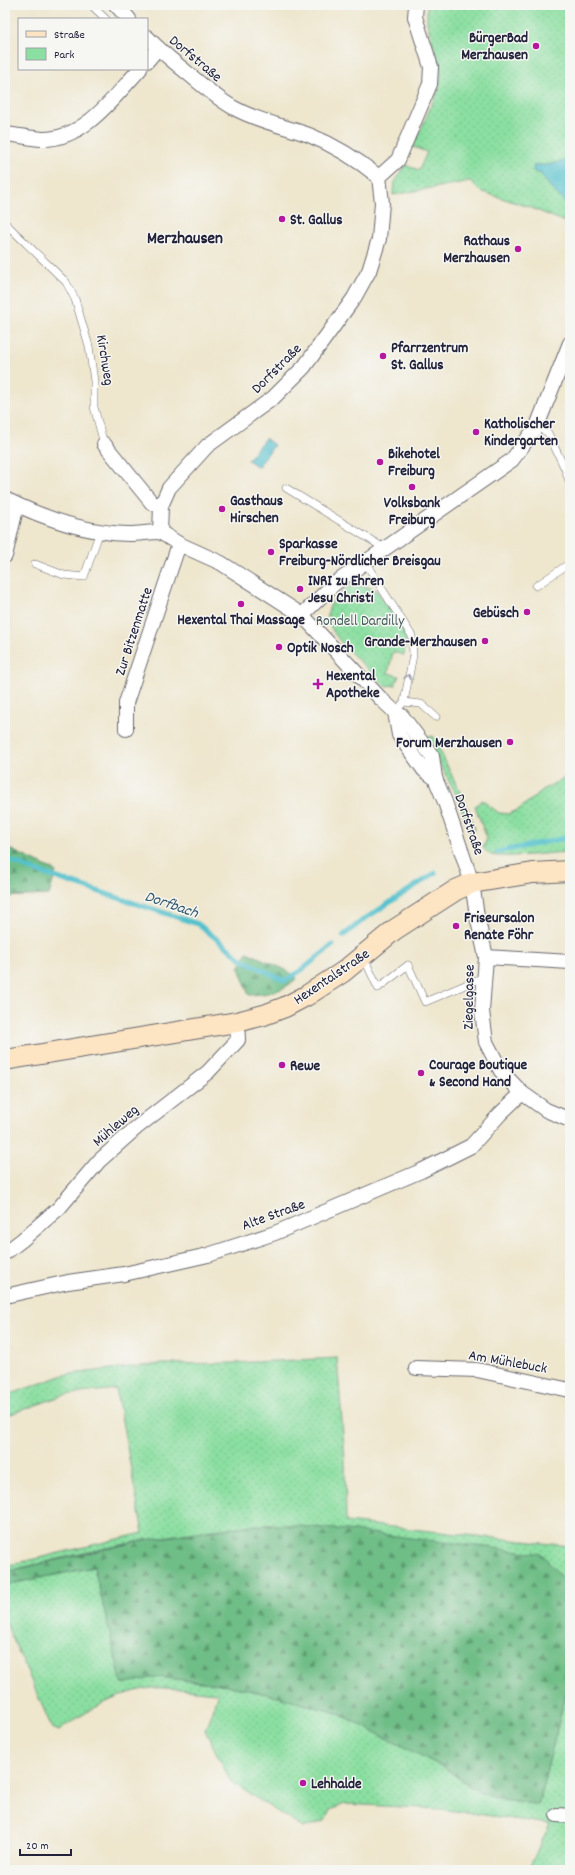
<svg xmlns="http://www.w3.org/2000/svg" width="575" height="1875" font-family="Dekko,sans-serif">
	<defs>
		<pattern id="green-dots" width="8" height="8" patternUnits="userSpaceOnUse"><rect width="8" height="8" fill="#8bdfa1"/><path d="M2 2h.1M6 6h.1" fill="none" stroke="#78bf8c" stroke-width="1.8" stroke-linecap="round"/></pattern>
		<pattern id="forest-firs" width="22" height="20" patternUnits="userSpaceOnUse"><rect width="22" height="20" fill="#70be87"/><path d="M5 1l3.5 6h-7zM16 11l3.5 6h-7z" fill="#5c9a70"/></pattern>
	</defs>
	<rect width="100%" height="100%" fill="#f6f6f2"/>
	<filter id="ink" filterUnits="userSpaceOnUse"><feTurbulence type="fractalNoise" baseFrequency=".025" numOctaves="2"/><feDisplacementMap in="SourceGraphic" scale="8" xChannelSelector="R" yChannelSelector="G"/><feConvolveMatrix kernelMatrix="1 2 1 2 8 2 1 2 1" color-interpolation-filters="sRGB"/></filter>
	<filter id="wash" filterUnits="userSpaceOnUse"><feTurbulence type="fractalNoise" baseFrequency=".012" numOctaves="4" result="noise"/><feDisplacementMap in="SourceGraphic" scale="16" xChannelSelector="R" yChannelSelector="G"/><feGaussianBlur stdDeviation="0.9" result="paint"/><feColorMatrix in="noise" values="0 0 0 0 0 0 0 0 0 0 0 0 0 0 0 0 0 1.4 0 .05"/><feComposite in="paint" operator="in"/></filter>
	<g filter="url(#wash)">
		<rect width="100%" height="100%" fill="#eee6cd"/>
		<g fill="url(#green-dots)" stroke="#56806e">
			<path d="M427,5H570V224L529,207L480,191L471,181L393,195C393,178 399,179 405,165L419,170L427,152L413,147L439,88L441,72L427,23Z"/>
			<path d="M351,586H365L376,590L403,629L406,639L404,655L393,652L388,673L399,676L395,685L385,686C374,675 364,665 353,655C328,630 313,609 351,586Z"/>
			<polygon points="433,736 467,807 475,830 470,832 459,800 426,738"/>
			<path d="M570,775V852C555,852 498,860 489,854C487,852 484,849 483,847L487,839L475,806L482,800L499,813L508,814L518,810L544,789Z"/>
			<path d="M337,1358L345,1460L346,1522L570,1546V1588L542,1554L288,1525C192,1526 98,1549 5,1572V1566L143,1533L116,1389L64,1395L5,1416V1396L64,1375L111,1369L162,1364L234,1363Z"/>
			<path d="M94,1567L122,1683L156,1677L221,1684L271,1695L337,1713L443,1767L479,1792L492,1797L538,1805L570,1677V1870H528L550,1824L440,1809L345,1804L330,1810L325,1821L303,1828L231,1782L205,1730L218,1693C197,1692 174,1687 153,1688C124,1690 83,1712 59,1731L52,1728L5,1621V1585Z"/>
		</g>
		<g fill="url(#forest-firs)" stroke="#497061">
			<polygon points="5,847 56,871 49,895 5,897"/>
			<path d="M247,952L288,971L297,978C282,992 269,994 249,995L239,968Z"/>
			<polygon points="252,1525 288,1525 346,1530 542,1554 570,1588 570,1677 538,1805 492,1797 479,1792 443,1767 337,1713 271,1695 221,1684 156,1677 122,1684 94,1567 5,1585 5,1572 145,1540"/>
		</g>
		<g fill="#54c1cd" stroke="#3b7284">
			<path d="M568,160L570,161V205C562,201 545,182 541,174L533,171L534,165H547Z"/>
			<polygon points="265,438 274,445 258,467 248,460"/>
		</g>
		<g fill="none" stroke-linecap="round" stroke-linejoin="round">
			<g stroke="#54c1cd" stroke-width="5">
				<polyline points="497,852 570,837"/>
				<polyline points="5,858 33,870 198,924 243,960 285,981 303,969 333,945"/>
				<polyline points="343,936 363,920 435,873"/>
			</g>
		</g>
	</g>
	<g filter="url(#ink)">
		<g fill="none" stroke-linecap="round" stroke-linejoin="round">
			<g stroke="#69676e" stroke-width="8">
				<g id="lane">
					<polyline points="91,5 106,19"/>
					<polyline points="5,223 66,282 75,299 89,346 94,381 94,407 104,444"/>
					<polyline points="537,426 548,433 565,469 570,484"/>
					<polyline points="286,488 384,548"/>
					<polyline points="365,562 412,636 413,655 404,702 395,712"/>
					<polyline points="35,564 64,575 84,577 100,531"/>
					<polyline points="536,586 570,563"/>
					<polyline points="404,702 421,704 436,717"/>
					<polyline points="364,958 378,988 408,965 425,1002 484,977"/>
				</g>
			</g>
			<g stroke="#69676e" stroke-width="16">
				<g id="street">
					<polyline points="116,5 129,19"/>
					<path d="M147,37C160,51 175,63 190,75C204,87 218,99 234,108C257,121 284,126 309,135C334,145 358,160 379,177L382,203L379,239L369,271L354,298L304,367L273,398L207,446L169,488L161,506L160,532"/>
					<polyline points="147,61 158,48"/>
					<path d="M5,134C17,135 30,138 42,139C84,140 114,97 140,69"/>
					<polyline points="379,177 398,160 430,84 431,67 415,17 416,5"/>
					<polyline points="104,444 152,503 161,506"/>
					<path d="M5,499C43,518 86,533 129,534C139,534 150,532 160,532"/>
					<polyline points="160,532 179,544 221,563 302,615 381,699 395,712 402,716 432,756 435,778 445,802 472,883 477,916 486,957 482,1011 486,1042 501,1071 522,1093 546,1110 570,1120"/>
					<polyline points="5,556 17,505"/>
					<polyline points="302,615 334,584 512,460 537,426 570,343"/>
					<polyline points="395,712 399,735 424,770 435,778"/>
					<polyline points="126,729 126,703 179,544"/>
					<polyline points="486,957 570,962"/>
					<polyline points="5,1253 22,1240 59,1208 99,1161 136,1128 208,1072 238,1040 237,1022"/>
					<polyline points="5,1296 68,1282 124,1274 208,1255 275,1233 421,1171 471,1146 500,1114 522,1093"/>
					<polyline points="416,1368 477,1370 570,1390"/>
					<polyline points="557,1815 570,1816"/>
				</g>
			</g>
			<g stroke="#69676e" stroke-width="22">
				<polyline id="secondary" points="5,1060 237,1022 264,1015 285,1007 306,996 343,972 394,930 456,890 472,883 533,873 570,871"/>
			</g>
			<use href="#lane" stroke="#fff" stroke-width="7"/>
			<use href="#street" stroke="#fff" stroke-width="14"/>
			<use href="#secondary" stroke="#fde5c4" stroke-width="20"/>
		</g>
		<defs><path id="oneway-chevron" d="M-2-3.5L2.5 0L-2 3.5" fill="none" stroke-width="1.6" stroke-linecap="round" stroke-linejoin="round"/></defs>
		<use stroke="#9c9ca7" href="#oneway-chevron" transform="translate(408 677) rotate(-79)"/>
	</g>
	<g fill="#b5179e" stroke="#f6f6f2" stroke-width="1.5">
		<circle cx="536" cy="46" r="4"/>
		<circle cx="282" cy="219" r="4"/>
		<circle cx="518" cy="249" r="4"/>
		<circle cx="383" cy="356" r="4"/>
		<circle cx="476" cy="432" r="4"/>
		<circle cx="380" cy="462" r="4"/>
		<circle cx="412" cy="487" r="4"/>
		<circle cx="222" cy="509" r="4"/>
		<circle cx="271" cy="552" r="4"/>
		<circle cx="300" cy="589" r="4"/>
		<circle cx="241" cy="604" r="4"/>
		<circle cx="527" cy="612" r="4"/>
		<circle cx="485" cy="641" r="4"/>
		<circle cx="279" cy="647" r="4"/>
		<path d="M316 678h4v4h4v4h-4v4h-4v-4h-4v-4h4z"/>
		<circle cx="510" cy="742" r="4"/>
		<circle cx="456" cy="926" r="4"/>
		<circle cx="282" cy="1065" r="4"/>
		<circle cx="421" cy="1073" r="4"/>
		<circle cx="303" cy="1783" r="4"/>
	</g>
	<g text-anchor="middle" stroke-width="3" stroke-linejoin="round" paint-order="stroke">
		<g font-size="15" font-weight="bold" fill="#22223b" stroke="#f6f6f2" text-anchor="start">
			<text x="528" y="42" text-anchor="end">BürgerBad<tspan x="528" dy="17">Merzhausen</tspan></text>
			<text x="290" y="224">St. Gallus</text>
			<text x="510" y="245" text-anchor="end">Rathaus<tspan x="510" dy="17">Merzhausen</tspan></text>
			<text x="391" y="352">Pfarrzentrum<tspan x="391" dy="17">St. Gallus</tspan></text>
			<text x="484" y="428">Katholischer<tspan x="484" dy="17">Kindergarten</tspan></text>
			<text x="388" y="458">Bikehotel<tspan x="388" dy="17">Freiburg</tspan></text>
			<text x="230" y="505">Gasthaus<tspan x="230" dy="17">Hirschen</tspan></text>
			<text x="412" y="507" text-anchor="middle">Volksbank<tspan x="412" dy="17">Freiburg</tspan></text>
			<text x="279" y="548">Sparkasse<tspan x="279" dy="17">Freiburg-Nördlicher Breisgau</tspan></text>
			<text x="308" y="585">INRI zu Ehren<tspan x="308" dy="17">Jesu Christi</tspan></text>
			<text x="519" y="617" text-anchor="end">Gebüsch</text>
			<text x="241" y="624" text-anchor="middle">Hexental Thai Massage</text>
			<text x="477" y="646" text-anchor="end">Grande-Merzhausen</text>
			<text x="287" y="652">Optik Nosch</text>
			<text x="326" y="680">Hexental<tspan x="326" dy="17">Apotheke</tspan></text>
			<text x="502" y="747" text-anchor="end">Forum Merzhausen</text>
			<text x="464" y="922">Friseursalon<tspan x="464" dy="17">Renate Föhr</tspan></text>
			<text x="429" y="1069">Courage Boutique<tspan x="429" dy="17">&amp; Second Hand</tspan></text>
			<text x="290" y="1070">Rewe</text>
			<text x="311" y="1788">Lehhalde</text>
		</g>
		<g font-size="15" fill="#22223b" stroke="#f6f6f2">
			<text transform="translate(196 58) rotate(40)" y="5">Dorfstraße</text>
			<text transform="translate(106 360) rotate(81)" y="5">Kirchweg</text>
			<text transform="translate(276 368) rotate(-45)" y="5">Dorfstraße</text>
			<text transform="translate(133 631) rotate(-72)" y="5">Zur Bitzenmatte</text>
			<text transform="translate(470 824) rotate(71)" y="5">Dorfstraße</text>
			<text transform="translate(331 976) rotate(-34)" y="5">Hexentalstraße</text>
			<text transform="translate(468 997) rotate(-89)" y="5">Ziegelgasse</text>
			<text transform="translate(115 1125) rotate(-41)" y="5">Mühleweg</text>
			<text transform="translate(273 1214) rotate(-20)" y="5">Alte Straße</text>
			<text transform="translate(508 1361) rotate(10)" y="5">Am Mühlebuck</text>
		</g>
		<g font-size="15" fill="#425b5a" stroke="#f6f6f2">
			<text x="360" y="625">Rondell Dardilly</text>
		</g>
		<g font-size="16" font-style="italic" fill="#345a6e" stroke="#f6f6f2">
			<text transform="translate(172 903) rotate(19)" y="6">Dorfbach</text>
		</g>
		<g font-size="17" font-weight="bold" fill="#22223b" stroke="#f6f6f2">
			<text x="185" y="243">Merzhausen</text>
		</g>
	</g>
	<rect width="575" height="1875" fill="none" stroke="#f6f6f2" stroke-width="20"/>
	<rect x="18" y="18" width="130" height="52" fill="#f6f6f2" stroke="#a1a1a9"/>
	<rect x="26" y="31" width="20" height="6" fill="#fde5c4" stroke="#a1a1a9"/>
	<text x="54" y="38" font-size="12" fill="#22223b">Straße</text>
	<rect x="26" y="48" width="20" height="12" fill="#8bdfa1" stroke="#a1a1a9"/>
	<text x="54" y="58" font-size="12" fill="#22223b">Park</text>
	<path d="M20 1849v6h51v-6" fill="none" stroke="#22223b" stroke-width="2"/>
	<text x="26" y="1849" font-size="12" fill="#22223b" stroke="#f6f6f2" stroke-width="3" paint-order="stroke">20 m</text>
</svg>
